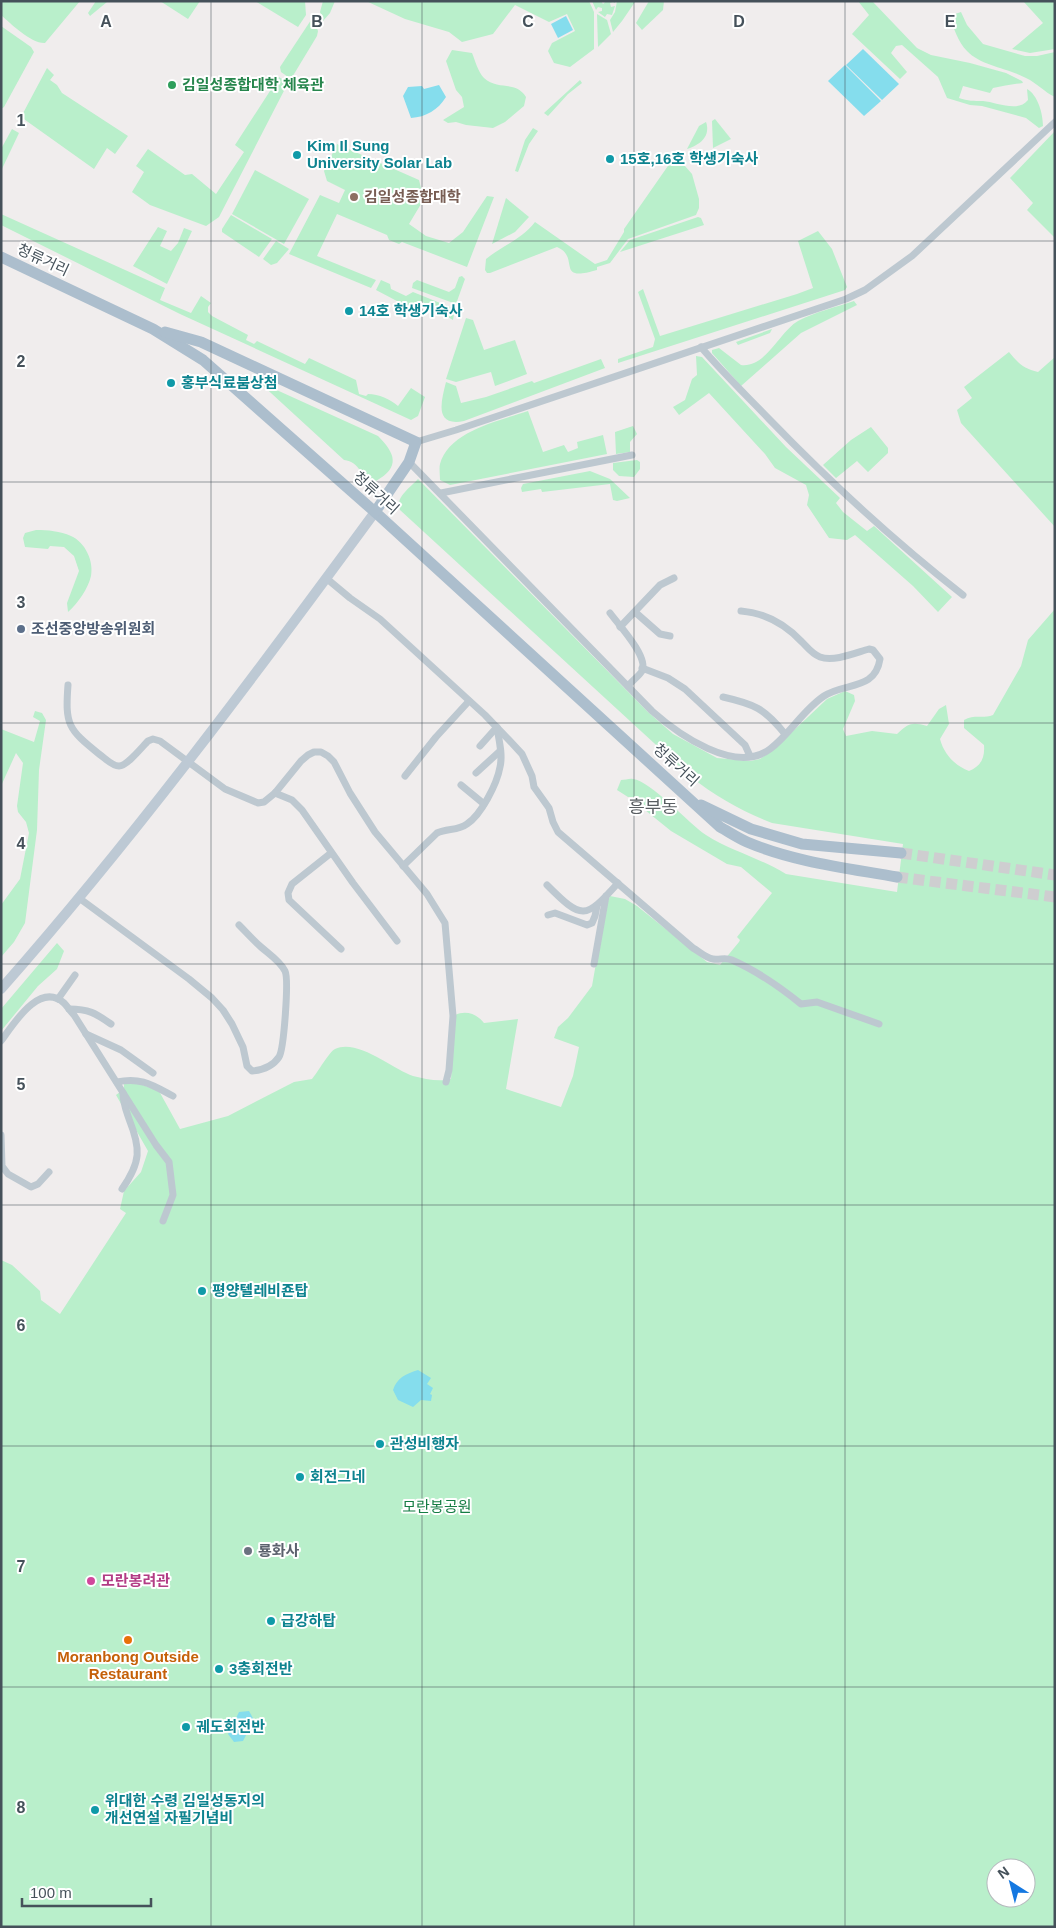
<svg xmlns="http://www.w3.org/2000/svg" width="1056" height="1928" font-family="Arial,'Noto Sans KR',sans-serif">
	<rect width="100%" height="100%" fill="#f0eded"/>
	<g fill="#b9efcb" fill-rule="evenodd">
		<path d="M1,1H80L45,43C32,44 11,24 1,15Z"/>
		<polygon points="96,1 115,1 107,2 90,16 88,13"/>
		<polygon points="160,1 200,1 188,19"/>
		<polygon points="255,1 305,1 306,15 298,27"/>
		<polygon points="323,1 335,1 330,13 323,21 320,12"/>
		<polygon points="366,1 589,1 594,12 594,49 570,67 554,63 548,51 552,43 575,31 567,14 549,22 515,5 493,34 462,42 449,32 405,19"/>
		<polygon points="592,1 601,1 603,4 606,1 615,1 615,3 613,2 610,3 611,7 615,6 612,15 607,14 605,17 598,12 602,11 602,8 598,7 596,10"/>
		<polygon points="617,1 635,2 622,21 613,32 610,20 615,12"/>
		<polygon points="649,1 664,1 663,10 642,30 636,23"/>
		<path d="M858,1L873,2L917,48L931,55L970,63L1006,73L1022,81L1023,83C1013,84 1003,86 993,88L990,93L963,86L959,98C968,101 974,101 983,101C996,102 1018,113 1028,100L1027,89C1038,95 1043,114 1043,126L1039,128L1026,118L982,106L970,105L947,98L938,77L902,45L896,46L891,53L907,72L900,79L852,34L869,15Z"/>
		<polygon points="1023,1 1055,1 1055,49 1030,53 1012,49 1043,23"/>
		<path d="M961,12L967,25L983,44L1025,56H1037L1055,52V97C1044,92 1037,83 1026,78C1008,68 981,66 967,51C958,42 954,28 949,16Z"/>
		<polygon points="597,14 607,20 611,34 598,47"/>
		<polygon points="313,17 318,31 317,36 291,79 281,72 280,67"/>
		<polygon points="1,26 31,47 34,52 4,107 1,109"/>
		<path d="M452,50L472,53C475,60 478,72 484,78C498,91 516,80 526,97L524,106L505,122L493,128L466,125L456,122L448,123L443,120L464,107L462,97L456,90L446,61Z"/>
		<polygon points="47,68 54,75 50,80 57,85 62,93 128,136 115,154 107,148 94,169 21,117"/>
		<polygon points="279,77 288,83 219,217 206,226 150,205 132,192 144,172 136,166 148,149 185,175 192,174 216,194 244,152 235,145"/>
		<polygon points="580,80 582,83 568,94 548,116 544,113"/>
		<polygon points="715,119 731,139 713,148 712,121"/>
		<path d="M706,122C711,136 700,145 687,149L699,126Z"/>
		<polygon points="533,128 538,131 529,144 518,172 515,171 525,140"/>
		<polygon points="12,129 19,133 1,171 1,149"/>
		<polygon points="1055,131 1055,238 1027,210 1033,203 1010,178"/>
		<polygon points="337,144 419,180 421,188 427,194 409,224 426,236 449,243 463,232 487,196 494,197 467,267 402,242 399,244 389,240 387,235 337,214 317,256 376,280 371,288 289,254 320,195 339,203 345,190 327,181 324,171"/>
		<path d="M673,161L685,166L692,174L699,199V208L696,215L628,239L610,263L597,267V270C554,283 581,257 557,247L490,273H487L485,270L486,259C503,245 521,240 535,222L595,264L607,260L624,232V229L670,163Z"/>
		<polygon points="255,170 309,199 284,244 232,214"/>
		<polygon points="506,198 529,217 515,232 492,244"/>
		<path d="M1,214L165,288L160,300L191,313L201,296L211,303L208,307V312L212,316L248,335L246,340L254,344L257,341L305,364L309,358L356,380L359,394L366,396L368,394C379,394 390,399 398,406L411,388L425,397L418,416L411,420L180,314L1,225Z"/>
		<polygon points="231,215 272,239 259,257 222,232 222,229"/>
		<polygon points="698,217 701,218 704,225 620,252 630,240"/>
		<polygon points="158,227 167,231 160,246 171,251 178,243 184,228 192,231 167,284 133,266"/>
		<polygon points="818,231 832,249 847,287 845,290 618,363 618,359 653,347 655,339 638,292 643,289 660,336 797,294 813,288 798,241"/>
		<polygon points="276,241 289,249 277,263 271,265 263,259"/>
		<polygon points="462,276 465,279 456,304 412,288 413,283 417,280 449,292 455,288 459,277"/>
		<polygon points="381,280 390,284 391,289 406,296 413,292 455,309 453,320 421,301 414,310 376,290"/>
		<path d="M854,301L857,305L801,333L741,386L712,353V350L719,348L741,365C766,368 780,331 798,321C815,312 836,307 854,301Z"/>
		<polygon points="466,318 473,320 484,350 515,340 527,374 495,386 491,372 456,382 446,379"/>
		<polygon points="772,329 770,333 738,345 736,342"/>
		<path d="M1009,352C1018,363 1024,369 1038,372L1055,357V527L961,423L957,410L972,398L964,387Z"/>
		<polygon points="696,356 702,357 786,447 840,498 836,503 843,512 867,531 874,526 952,597 938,612 913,586 855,535 847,540 829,538 807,505 809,495 806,485 775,468 765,454 709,393 679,415 673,407 685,400 692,379 697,375"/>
		<path d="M601,359L605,368L464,421C434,427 441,402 446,382L456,386L461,403L486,397L532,381L534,383Z"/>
		<path d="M259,382L378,436C395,453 401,467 376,481C361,480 360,461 344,460Z"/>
		<path d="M528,411L543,452L564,445L568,452L578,448L577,442L603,435L607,454L450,485L440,480C440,475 439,468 440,464C449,431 499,421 528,411Z"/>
		<polygon points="633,426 637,434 630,442 630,452 616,454 615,432"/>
		<polygon points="871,427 888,448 888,453 868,472 857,461 836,478 823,465 851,440"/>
		<polygon points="637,460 640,462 640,469 634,477 619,476 613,470 613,463"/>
		<polygon points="590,471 610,479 630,498 617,501 613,500 610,484 542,492 541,489 522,492 521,488 523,484"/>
		<path d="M418,479L648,712L673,734L717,758L750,761L760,759L773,750L827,699L845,691L854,695L855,701L843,729L846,736L872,731L897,734C909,723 912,722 927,726L939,709L946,705L949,724L940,739C944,754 954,765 969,771C981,766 985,758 984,745L964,728V720C974,714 983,719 993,715L1021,666L1028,640L1055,609V1927H1V1260L12,1265L40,1291L41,1300L60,1314L126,1213L120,1209L124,1191L141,1172L148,1151L116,1095L124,1089V1084L132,1081L159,1091L180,1129L228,1116L294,1082L312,1079C318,1072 329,1052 335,1049C357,1038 393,1069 413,1076C425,1079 439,1082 451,1079L455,1015C466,1010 477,1014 484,1023L518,1019L506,1089L561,1107L573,1076L579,1047L554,1038L558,1027L568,1018L592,986L606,906L610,896L625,899L637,906L707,962L720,965L739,942L740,940L737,937L772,893L741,867L727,864L671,831L645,810L647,808L637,797H628L617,790L621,780C625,780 630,778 633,779C651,781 688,823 706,835C731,851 760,858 786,874L897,892L903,844L772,823C743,812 715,796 691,777L400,510C394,498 411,487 418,479ZM996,1868H1026V1898H996Z"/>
		<path d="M36,530C48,530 60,531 71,536C85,542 94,561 91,576C88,589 78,603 68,612L67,603L79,571L74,556L64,547L50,546L48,549L25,547L23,538L25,533Z"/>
		<polygon points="35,711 42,713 46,720 39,770 37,830 25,923 14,942 1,957 1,905 20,879 29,833 26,822 18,812 17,806 23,763 16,753 1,786 1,729 34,742 40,721 33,717"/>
		<polygon points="57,943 64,951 57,969 38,986 1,1031 1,1009"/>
	</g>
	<g fill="#85dded">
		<polygon points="566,16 573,30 558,38 551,24"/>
		<polygon points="863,49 899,84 882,100 846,65"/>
		<polygon points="845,65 881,101 864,116 828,81"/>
		<path d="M439,85L446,97C438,110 426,117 411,118L403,96L408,87L422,86L424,89Z"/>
		<path d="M418,1370L431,1378L427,1384L433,1388L430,1394L432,1395L431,1401L421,1400L413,1407L398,1400L393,1390C397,1378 405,1374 418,1370Z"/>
		<polygon points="249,1711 254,1720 243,1741 234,1742 228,1734 239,1712"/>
	</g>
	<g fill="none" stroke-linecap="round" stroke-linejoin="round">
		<g stroke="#ceced0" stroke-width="11" stroke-dasharray="11 5.5" stroke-linecap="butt">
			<polyline points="901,853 1055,875"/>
			<polyline points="897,877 1055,897"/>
		</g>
		<g stroke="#bdc8d0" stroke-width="7">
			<path d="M701,347C722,372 746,395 769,419C830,482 894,541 963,595"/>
			<polyline points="416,442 456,430 846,299 865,290 912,256 1055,122"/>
			<path d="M409,462L652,711C678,734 735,775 770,749C790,734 803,710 824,696C845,682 875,691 880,659L873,650L869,649C855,653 834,662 820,657C812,654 807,647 802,642C785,624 766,613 741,611"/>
			<polyline points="441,493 632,455"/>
			<path d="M326,578L350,598L380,619L485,715L509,740L522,754L532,776L534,787L549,808L553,822L558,832L693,948C699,951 706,958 713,959C720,960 725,957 732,960C757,971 780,987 801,1004L817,1002L879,1024"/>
			<polyline points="635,612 660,634 670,636"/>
			<path d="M610,613C618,624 649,657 642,671C639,676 632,681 628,686"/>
			<polyline points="620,627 660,585 674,578"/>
			<polyline points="642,668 668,678 685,689 745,745 750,756"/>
			<path d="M68,685C65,725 68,729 99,754C105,758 112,766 119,766C127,766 142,747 148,741L153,739L160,741L225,789L258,803L264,802L275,793L301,761L308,755L314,752H321L328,756L334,762L350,793L375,832L427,894L445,923L453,1016L449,1070L446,1082"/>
			<path d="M723,697C754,704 764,708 785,734"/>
			<polyline points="480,746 497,727"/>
			<polyline points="476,773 500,751"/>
			<polyline points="405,776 436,737 469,701"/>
			<polyline points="461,785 484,804"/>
			<polyline points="275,793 292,800 302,810 353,883 397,941"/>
			<polyline points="331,853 292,884 288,893 289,900 341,949"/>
			<path d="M403,866L437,833C447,828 458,831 467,824C481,815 497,784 500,767C503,755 499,740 497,728"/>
			<path d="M547,885C582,920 585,920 618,883"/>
			<path d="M79,898L189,979L212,998L223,1010L232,1024L243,1047L247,1066L252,1071C263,1070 273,1066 279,1057C284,1049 289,979 285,971C280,961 269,954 261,947C253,940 246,932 239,925"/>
			<polyline points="548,915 555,913 587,925 592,923 595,916 597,906"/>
			<polyline points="594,964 606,896"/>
			<polyline points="58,999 75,975"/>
			<path d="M69,1009C89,1009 95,1013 111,1024"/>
			<polyline points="86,1034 121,1050 153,1073"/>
			<path d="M1,1041C13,1025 39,981 64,1003C67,1006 70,1011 74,1015L156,1145L169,1162L173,1195L163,1221"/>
			<path d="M117,1082C141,1077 152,1085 173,1096"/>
			<polyline points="1,1135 2,1166 8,1174 31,1187 38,1184 49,1172"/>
			<path d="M122,1189C141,1162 141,1149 129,1119C126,1110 123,1103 123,1093"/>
		</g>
		<path stroke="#bdc9d4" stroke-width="10" d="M1,989C135,837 256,674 375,512"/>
		<g stroke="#acbecd" stroke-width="11">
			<path d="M1,257L153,329L203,360L375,512L720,827C729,832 738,838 747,842C794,862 847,868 897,877"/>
			<polyline points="165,332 201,342 416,442 409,462 375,512"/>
			<polyline points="701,805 751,829 802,844 901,853"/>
		</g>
	</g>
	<path fill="none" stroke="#45515a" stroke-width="1" stroke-opacity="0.55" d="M211,1V1927M422,1V1927M634,1V1927M845,1V1927M1,241H1055M1,482H1055M1,723H1055M1,964H1055M1,1205H1055M1,1446H1055M1,1687H1055"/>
	<circle fill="#2e9e5b" stroke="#fff" stroke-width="2" cx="172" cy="85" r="5"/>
	<g fill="#0f9aa8" stroke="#fff" stroke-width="2">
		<circle cx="297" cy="155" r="5"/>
		<circle cx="610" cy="159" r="5"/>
		<circle cx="349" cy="311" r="5"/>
		<circle cx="171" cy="383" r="5"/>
		<circle cx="202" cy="1291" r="5"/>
		<circle cx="380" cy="1444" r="5"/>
		<circle cx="300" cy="1477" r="5"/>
		<circle cx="271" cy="1621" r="5"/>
		<circle cx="219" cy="1669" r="5"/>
		<circle cx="186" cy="1727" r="5"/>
		<circle cx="95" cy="1810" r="5"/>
	</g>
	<circle fill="#8d6e63" stroke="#fff" stroke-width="2" cx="354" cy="197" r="5"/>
	<circle fill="#5c6f8a" stroke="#fff" stroke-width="2" cx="21" cy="629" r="5"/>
	<circle fill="#6b7280" stroke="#fff" stroke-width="2" cx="248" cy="1551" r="5"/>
	<circle fill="#d1479c" stroke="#fff" stroke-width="2" cx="91" cy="1581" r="5"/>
	<circle fill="#e8710a" stroke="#fff" stroke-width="2" cx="128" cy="1640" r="5"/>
	<g text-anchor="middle" stroke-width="4" stroke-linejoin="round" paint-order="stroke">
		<g font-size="15" font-weight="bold" fill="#27864d" stroke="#fff" text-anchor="start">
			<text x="182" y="90">김일성종합대학 체육관</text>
		</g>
		<g font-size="15" font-weight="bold" fill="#0d838f" stroke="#fff" text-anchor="start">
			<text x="307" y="151">Kim Il Sung<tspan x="307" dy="17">University Solar Lab</tspan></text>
			<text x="620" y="164">15호,16호 학생기숙사</text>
			<text x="359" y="316">14호 학생기숙사</text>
			<text x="181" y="388">홍부식료붐상첨</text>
			<text x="212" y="1296">평양텔레비죤탑</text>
			<text x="390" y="1449">관성비행자</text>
			<text x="310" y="1482">회전그네</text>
			<text x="281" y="1626">급강하탑</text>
			<text x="229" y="1674">3충회전반</text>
			<text x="196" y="1732">궤도회전반</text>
			<text x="105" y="1806">위대한 수령 김일성동지의<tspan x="105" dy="17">개선연설 자필기념비</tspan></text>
		</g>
		<g font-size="15" font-weight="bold" fill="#785e54" stroke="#fff" text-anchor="start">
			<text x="364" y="202">김일성종합대학</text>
		</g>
		<g font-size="15" fill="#45515a" stroke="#fff">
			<text transform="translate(43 260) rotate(25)" y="5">청류거리</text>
			<text transform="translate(376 493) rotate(42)" y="5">청류거리</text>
			<text transform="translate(676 765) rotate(42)" y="5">청류거리</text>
		</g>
		<g font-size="15" font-weight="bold" fill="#4e5e75" stroke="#fff" text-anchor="start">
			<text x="31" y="634">조선중앙방송위원회</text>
		</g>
		<g font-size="15" fill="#157d44" stroke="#fff">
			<text x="437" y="1512">모란봉공원</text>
		</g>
		<g font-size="15" font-weight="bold" fill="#5b616d" stroke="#fff" text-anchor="start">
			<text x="258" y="1556">룡화사</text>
		</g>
		<g font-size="15" font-weight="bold" fill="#b23c85" stroke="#fff" text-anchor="start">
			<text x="101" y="1586">모란봉려관</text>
		</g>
		<g font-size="15" font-weight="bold" fill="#c56008" stroke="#fff">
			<text x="128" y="1662">Moranbong Outside<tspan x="128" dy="17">Restaurant</tspan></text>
		</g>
		<g font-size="18" fill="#595e62" stroke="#fff">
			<text x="653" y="813">흥부동</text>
		</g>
	</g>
	<g font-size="16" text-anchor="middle" font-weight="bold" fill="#45515a" stroke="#fff" stroke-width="4" stroke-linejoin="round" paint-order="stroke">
		<text x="106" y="27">A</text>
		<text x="317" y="27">B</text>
		<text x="528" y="27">C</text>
		<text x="739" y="27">D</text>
		<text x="950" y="27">E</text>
		<text x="21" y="126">1</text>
		<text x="21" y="367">2</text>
		<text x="21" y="608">3</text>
		<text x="21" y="849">4</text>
		<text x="21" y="1090">5</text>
		<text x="21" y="1331">6</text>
		<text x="21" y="1572">7</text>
		<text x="21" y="1813">8</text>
	</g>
	<rect width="1056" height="1928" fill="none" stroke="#45515a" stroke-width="5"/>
	<g transform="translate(1011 1883) rotate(324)"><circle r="24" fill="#ffffff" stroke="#b5b9bd"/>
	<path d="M0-4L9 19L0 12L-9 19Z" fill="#1578e1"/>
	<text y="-8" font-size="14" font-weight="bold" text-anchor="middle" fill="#45515a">N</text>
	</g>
	<path d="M22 1898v8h129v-8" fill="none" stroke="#45515a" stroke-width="2.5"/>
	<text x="30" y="1898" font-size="15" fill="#45515a" stroke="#ffffff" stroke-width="4" paint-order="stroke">100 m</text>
</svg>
